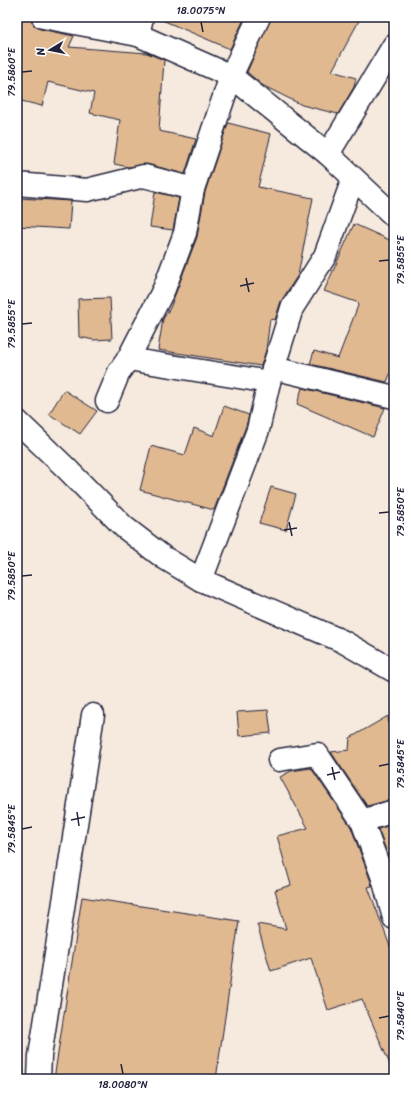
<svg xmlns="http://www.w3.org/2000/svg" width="411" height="1096" font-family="Sriracha,sans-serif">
	<rect width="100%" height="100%" fill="#f6eade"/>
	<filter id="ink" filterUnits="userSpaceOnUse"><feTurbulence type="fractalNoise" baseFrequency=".025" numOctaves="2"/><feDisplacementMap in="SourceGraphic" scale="8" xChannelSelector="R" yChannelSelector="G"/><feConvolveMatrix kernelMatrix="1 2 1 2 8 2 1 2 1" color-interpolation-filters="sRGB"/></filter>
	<g filter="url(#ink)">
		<g fill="#e0b991" stroke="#22223b">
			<polygon points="17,17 31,17 35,26 40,29 74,36 69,47 147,53 164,60 159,131 196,139 185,174 147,164 129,167 114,164 120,120 90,113 94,93 48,82 42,106 17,100"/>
			<polygon points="155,17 245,17 230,49"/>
			<polygon points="271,17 361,17 332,71 356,78 354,87 338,114 302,105 262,85 247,72"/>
			<polygon points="228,123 271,134 258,187 313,198 298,275 281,301 275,320 270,319 266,350 261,366 158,350 163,319 170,308 197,237 205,192"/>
			<polygon points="155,192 179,198 173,230 150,227"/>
			<polygon points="18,198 71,201 69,229 17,226"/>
			<polygon points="354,224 394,242 394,364 387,382 310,364 314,351 338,358 359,303 324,291"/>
			<polygon points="110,298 112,339 94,340 79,337 78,299"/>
			<polygon points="302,388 385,408 373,437 297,404"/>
			<polygon points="64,390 97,411 80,434 49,414"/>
			<polygon points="224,406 249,415 246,426 214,510 140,490 151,446 185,455 194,428 214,436"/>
			<polygon points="271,487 296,494 286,530 259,523"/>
			<polygon points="268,710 271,733 239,736 237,712"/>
			<polygon points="388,716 394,772 394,799 367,806 331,752 349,750 350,738"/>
			<polygon points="311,768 351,827 371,882 372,886 368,887 394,957 394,1074 362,999 328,1010 311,958 271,971 257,924 286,929 275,890 291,885 277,836 308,828 280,777 291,771"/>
			<polygon points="394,824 394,865 392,866 378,829"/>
			<polygon points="82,897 239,921 216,1079 54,1079"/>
		</g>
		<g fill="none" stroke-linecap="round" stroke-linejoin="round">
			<g stroke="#22223b" stroke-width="25">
				<g id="street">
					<polyline points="43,17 138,35 231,76 328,154 394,216"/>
					<polyline points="138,35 142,17"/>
					<polyline points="328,154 394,45"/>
					<polyline points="17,184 87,190 144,176 193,189"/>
					<polyline points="128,359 269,382"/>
					<polyline points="273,368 394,397"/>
					<polyline points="107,401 119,372 128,359 164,289 185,233 193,189 231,76 259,17"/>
					<polyline points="17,421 66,468 124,527 163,557 201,580 342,641 394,671"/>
					<polyline points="201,580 258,430 269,382 292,308 325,256 353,179"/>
					<polyline points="279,760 317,754 362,821 383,878 394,918"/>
					<polyline points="362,821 394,811"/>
					<polyline points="39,1079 40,1056 93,715"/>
				</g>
			</g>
			<use href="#street" stroke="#fff" stroke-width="22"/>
		</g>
	</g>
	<path fill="none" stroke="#22223b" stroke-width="1.5" d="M201,22L203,32M22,72L32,71M379,261L389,260M246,278L249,292M240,286L254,283M22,324L32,323M379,513L389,512M289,522L292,536M284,530L297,528M22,576L32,575M379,766L389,764M332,767L335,780M327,775L340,772M77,812L79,826M71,820L85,817M22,829L32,827M379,1018L389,1016M121,1064L123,1074"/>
	<rect width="411" height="1096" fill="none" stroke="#fff" stroke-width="44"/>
	<g transform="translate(50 50) rotate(260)" stroke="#ffffff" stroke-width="3" paint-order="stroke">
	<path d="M0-3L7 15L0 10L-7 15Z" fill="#22223b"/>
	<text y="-6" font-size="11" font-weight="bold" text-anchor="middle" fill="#22223b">N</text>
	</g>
	<rect x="22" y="22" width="367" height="1052" fill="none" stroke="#22223b" stroke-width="1.5"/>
	<g font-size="10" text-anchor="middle" fill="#22223b">
		<text x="201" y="14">18.0075°N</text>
		<text transform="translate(11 72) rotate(-90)" y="4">79.5860°E</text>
		<text transform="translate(400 260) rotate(-90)" y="4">79.5855°E</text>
		<text transform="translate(11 324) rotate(-90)" y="4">79.5855°E</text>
		<text transform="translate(400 512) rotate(-90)" y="4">79.5850°E</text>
		<text transform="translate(11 576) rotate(-90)" y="4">79.5850°E</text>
		<text transform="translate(400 764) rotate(-90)" y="4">79.5845°E</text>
		<text transform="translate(11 829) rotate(-90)" y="4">79.5845°E</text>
		<text transform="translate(400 1016) rotate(-90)" y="4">79.5840°E</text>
		<text x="123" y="1088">18.0080°N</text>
	</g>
</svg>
